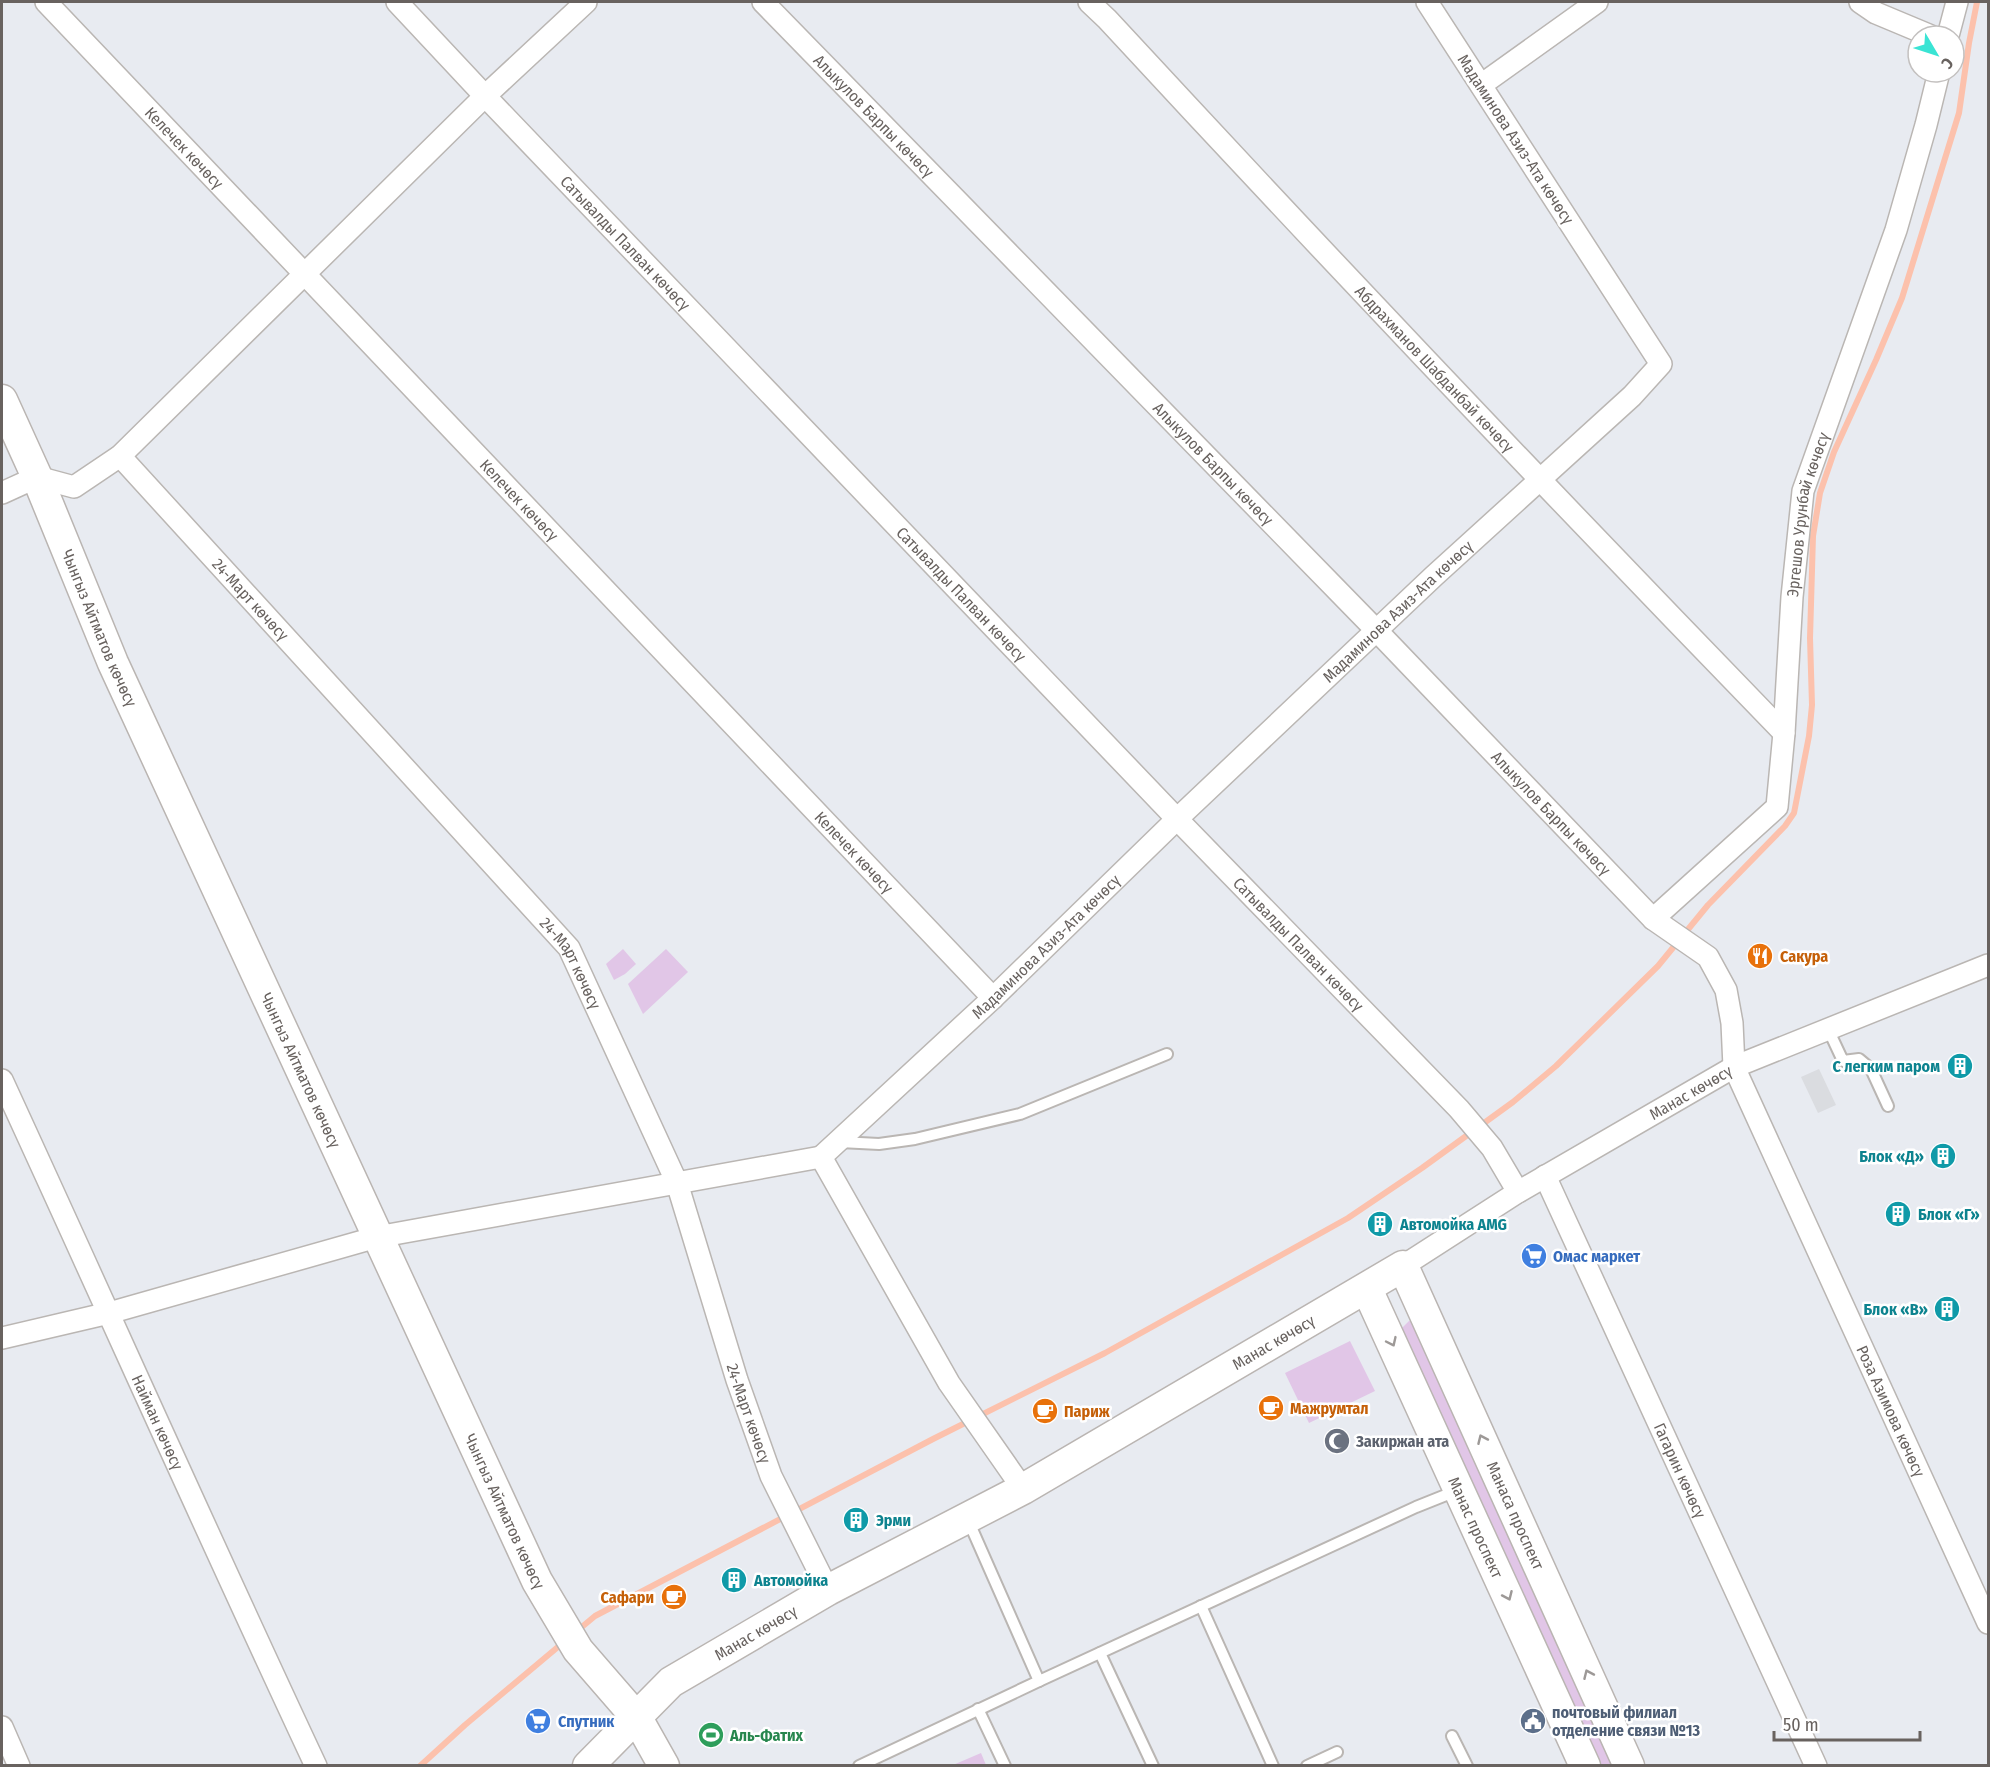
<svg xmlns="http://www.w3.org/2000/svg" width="1990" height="1767" font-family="'Fira Sans Condensed',sans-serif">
	<rect width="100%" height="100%" fill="#e8ebf1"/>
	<polygon fill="#dadce0" points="1819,1069 1836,1105 1818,1113 1801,1077"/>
	<g fill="#e1c6e7">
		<polygon points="623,949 636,964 625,974 614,980 606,964"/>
		<polygon points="666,949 688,972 643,1014 628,984"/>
		<polygon points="1409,1321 1415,1321 1619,1765 1601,1765 1403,1334 1402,1328"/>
		<polygon points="1350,1341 1375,1391 1309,1423 1285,1373"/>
		<polygon points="981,1753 986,1765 953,1765"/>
	</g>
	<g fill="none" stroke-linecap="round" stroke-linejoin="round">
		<g stroke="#fcc1ac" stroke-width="6">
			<polyline points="577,1631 595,1616 933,1439 1105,1353 1348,1218 1422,1168 1513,1102 1556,1066 1658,966 1708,905 1785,826 1794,813 1809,736 1812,705 1810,638 1813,536 1820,493 1834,452 1876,360 1902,298 1959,113 1969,43 1977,2"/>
			<polyline points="420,1766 465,1725 565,1641"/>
		</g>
		<g stroke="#bab6b3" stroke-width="14">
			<g id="service">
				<polyline points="1828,1029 1843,1061 1859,1059 1871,1069 1888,1106"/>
				<polyline points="840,1142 879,1144 915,1139 1020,1114 1167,1054"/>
				<polyline points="968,1520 1039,1681 1416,1507 1456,1491"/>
				<polyline points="1201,1606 1273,1766"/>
				<polyline points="1100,1653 1153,1766"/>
				<polyline points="978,1709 1005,1766"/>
				<polyline points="1452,1736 1467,1766"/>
				<polyline points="859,1766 1039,1681"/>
				<polyline points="1307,1766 1337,1752"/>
			</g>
		</g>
		<g stroke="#bab6b3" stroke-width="24">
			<g id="minor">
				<path id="s1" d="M46,2L993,998"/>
				<path id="s2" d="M397,2L485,96L1177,819L1459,1109L1492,1148L1518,1192"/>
				<path id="s3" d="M763,2L1377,631L1653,919L1708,957L1726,990L1732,1023L1734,1067L1988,1623"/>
				<path id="s4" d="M1089,2L1107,19C1330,260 1556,498 1784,733"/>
				<polyline points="1860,2 1876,13 1931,36"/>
				<polyline points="1948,36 1957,2"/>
				<polyline points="1481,85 1597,2"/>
				<path id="s5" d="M120,456L569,948L677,1183L737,1380L771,1476L828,1590"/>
				<polyline points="2,493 37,477 74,487 120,456 485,96 586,2"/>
				<path id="s6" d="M1653,919L1777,807L1784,733L1792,597L1803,491L1896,230L1926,125L1939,72"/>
				<path id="s7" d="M2,1080C107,1308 209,1538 316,1766"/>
				<path id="s8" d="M821,1157L993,998L1177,819L1434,576L1632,396L1661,364L1427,2"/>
				<polyline points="821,1157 949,1383 1023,1489"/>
				<path id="s9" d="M1545,1176L1816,1766"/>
				<path id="s10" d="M1403,1266L1518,1192L1734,1067L1988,965"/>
				<polyline points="2,1338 109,1313 377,1237 821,1157"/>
				<polyline points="2,1727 19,1766"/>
			</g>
		</g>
		<g stroke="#bab5b2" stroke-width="33">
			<g id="secondary">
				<path id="s11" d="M2,400L37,477L113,663L537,1581L578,1650L637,1718L664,1766"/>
				<path id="s12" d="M1367,1289L1585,1766"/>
				<path id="s13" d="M588,1766L671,1682L828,1590L1023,1489L1403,1266L1629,1766"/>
			</g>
		</g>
		<use href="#service" stroke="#fff" stroke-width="10"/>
		<use href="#minor" stroke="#fff" stroke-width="21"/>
		<use href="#secondary" stroke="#fff" stroke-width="30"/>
	</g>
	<defs><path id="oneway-chevron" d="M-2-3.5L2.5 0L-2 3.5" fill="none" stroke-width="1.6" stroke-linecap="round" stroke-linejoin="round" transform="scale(1.5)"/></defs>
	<g stroke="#9d9997">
		<use href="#oneway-chevron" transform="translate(1392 1342) rotate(65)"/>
		<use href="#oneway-chevron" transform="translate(1482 1439) rotate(-114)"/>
		<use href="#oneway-chevron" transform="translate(1508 1596) rotate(66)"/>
		<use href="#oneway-chevron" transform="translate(1588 1674) rotate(-114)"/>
	</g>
	<defs>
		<g id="restaurant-disc" transform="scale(1.35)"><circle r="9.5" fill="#e8710a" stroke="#fff"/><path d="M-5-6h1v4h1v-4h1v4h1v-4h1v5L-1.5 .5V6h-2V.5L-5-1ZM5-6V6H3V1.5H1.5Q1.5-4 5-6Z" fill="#fff"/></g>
		<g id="building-disc" transform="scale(1.35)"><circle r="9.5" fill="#0f9aa8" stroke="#fff"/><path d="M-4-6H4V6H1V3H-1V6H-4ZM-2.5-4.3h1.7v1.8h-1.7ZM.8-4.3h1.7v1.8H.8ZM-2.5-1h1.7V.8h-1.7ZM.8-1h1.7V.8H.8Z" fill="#fff"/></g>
		<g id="supermarket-disc" transform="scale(1.35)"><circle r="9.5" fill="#3f7fe0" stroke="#fff"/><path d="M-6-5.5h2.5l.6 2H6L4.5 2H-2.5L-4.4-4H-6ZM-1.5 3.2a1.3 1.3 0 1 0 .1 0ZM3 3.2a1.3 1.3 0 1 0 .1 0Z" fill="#fff"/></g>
		<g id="cafe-disc" transform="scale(1.35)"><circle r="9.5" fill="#e8710a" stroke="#fff"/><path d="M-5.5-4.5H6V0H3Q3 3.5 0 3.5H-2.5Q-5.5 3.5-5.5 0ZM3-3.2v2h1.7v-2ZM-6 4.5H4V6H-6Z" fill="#fff"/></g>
		<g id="mosque-disc" transform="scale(1.35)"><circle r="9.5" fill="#6b7280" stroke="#fff"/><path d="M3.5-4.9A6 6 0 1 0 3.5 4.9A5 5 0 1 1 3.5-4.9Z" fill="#fff"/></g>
		<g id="civic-disc" transform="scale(1.35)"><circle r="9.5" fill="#5c6f8a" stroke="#fff"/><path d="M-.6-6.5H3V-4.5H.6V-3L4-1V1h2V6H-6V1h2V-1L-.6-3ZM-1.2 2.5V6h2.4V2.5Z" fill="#fff"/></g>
		<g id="stadium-disc" transform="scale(1.35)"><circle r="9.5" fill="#2e9e5b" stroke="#fff"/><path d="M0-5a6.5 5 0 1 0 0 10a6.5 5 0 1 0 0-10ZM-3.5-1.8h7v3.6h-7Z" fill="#fff"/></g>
	</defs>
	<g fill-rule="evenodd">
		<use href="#restaurant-disc" x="1760" y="956"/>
		<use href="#building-disc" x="1960" y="1066"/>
		<use href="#building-disc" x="1943" y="1156"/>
		<use href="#building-disc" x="1898" y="1214"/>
		<use href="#building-disc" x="1380" y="1224"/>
		<use href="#supermarket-disc" x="1534" y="1256"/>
		<use href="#building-disc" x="1947" y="1309"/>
		<use href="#cafe-disc" x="1271" y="1408"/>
		<use href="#cafe-disc" x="1045" y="1411"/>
		<use href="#mosque-disc" x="1337" y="1441"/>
		<use href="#building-disc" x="856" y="1520"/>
		<use href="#building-disc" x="734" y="1580"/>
		<use href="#cafe-disc" x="674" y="1597"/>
		<use href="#supermarket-disc" x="538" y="1721"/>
		<use href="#civic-disc" x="1533" y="1721"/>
		<use href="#stadium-disc" x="711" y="1735"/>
	</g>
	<g text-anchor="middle" stroke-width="5" stroke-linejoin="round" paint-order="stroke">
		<g font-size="16" fill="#68625f" stroke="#fff">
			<text dy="6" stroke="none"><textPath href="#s3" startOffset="159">Алыкулов Барпы көчөсү</textPath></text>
			<text transform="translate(1516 139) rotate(57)" y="6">Мадаминова Азиз-Ата көчөсү</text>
			<text dy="6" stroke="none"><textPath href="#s1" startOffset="201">Келечек көчөсү</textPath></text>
			<text dy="6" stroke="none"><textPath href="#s2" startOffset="332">Сатывалды Палван көчөсү</textPath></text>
			<text dy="6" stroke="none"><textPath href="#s4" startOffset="504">Абдрахманов Шабданбай көчөсү</textPath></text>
			<text dy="6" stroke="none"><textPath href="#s3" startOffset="645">Алыкулов Барпы көчөсү</textPath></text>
			<text dy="6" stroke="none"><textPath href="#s1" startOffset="687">Келечек көчөсү</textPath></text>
			<text dy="6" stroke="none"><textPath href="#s6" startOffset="462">Эргешов Урунбай көчөсү</textPath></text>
			<text dy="6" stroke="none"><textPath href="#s2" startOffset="818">Сатывалды Палван көчөсү</textPath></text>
			<text dy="6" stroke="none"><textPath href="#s5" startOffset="194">24-Март көчөсү</textPath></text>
			<text dy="6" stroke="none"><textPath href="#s8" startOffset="794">Мадаминова Азиз-Ата көчөсү</textPath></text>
			<text dy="6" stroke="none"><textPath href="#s11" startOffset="248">Чынгыз Айтматов көчөсү</textPath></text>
			<text dy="6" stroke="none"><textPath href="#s3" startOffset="1131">Алыкулов Барпы көчөсү</textPath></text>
			<text dy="6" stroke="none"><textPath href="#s1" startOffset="1173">Келечек көчөсү</textPath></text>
			<text dy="6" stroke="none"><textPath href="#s2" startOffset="1304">Сатывалды Палван көчөсү</textPath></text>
			<text dy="6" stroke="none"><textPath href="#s8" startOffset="308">Мадаминова Азиз-Ата көчөсү</textPath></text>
			<text dy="6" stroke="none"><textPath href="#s5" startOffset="680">24-Март көчөсү</textPath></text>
			<text dy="6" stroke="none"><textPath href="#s11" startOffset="734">Чынгыз Айтматов көчөсү</textPath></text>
			<text dy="6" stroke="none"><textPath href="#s10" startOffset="336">Манас көчөсү</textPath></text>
			<text dy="6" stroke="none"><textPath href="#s13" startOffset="810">Манас көчөсү</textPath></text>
			<text dy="6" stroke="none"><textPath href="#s3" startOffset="1838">Роза Азимова көчөсү</textPath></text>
			<text dy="6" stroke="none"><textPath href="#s5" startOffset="1166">24-Март көчөсү</textPath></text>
			<text dy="6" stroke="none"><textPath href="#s7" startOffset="376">Найман көчөсү</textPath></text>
			<text dy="6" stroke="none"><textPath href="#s9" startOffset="324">Гагарин көчөсү</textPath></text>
			<text dy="6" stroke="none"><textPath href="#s11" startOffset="1220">Чынгыз Айтматов көчөсү</textPath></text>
			<text dy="6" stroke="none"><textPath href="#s13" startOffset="1234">Манаса проспект</textPath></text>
			<text dy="6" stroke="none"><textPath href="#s12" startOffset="262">Манас проспект</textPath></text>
			<text dy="6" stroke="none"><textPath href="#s13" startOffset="216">Манас көчөсү</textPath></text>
		</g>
		<g font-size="16" font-weight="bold" fill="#c56008" stroke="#fff" text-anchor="start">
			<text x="1780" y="962">Сакура</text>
			<text x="1290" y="1414">Мажрумтал</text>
			<text x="1064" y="1417">Париж</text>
			<text x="654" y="1603" text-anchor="end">Сафари</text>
		</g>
		<g font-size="16" font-weight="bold" fill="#0d838f" stroke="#fff" text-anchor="start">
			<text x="1940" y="1072" text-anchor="end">С легким паром</text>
			<text x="1924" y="1162" text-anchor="end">Блок «Д»</text>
			<text x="1918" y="1220">Блок «Г»</text>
			<text x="1400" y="1230">Автомойка AMG</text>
			<text x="1928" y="1315" text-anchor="end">Блок «В»</text>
			<text x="876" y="1526">Эрми</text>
			<text x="754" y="1586">Автомойка</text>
		</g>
		<g font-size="16" font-weight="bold" fill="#366cbe" stroke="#fff" text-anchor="start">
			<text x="1553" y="1262">Омас маркет</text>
			<text x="558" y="1727">Спутник</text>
		</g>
		<g font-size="16" font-weight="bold" fill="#5b616d" stroke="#fff" text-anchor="start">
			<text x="1356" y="1447">Закиржан ата</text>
		</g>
		<g font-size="16" font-weight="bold" fill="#4e5e75" stroke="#fff" text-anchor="start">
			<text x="1552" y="1718">почтовый филиал<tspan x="1552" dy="18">отделение связи №13</tspan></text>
		</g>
		<g font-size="16" font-weight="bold" fill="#27864d" stroke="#fff" text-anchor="start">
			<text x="730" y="1741">Аль-Фатих</text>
		</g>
	</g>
	<rect width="1990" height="1767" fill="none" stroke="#68625f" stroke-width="6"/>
	<g transform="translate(1936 54) rotate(129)"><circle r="28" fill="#ffffff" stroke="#c3c0bf" stroke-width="1.5"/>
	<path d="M0-4.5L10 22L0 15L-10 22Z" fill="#3ae4d4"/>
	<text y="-9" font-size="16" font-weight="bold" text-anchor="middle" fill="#68625f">С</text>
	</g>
	<path d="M1774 1731v9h146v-9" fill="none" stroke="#68625f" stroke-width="3"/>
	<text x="1783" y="1731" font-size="18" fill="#68625f" stroke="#ffffff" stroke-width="4.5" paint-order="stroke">50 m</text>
</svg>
